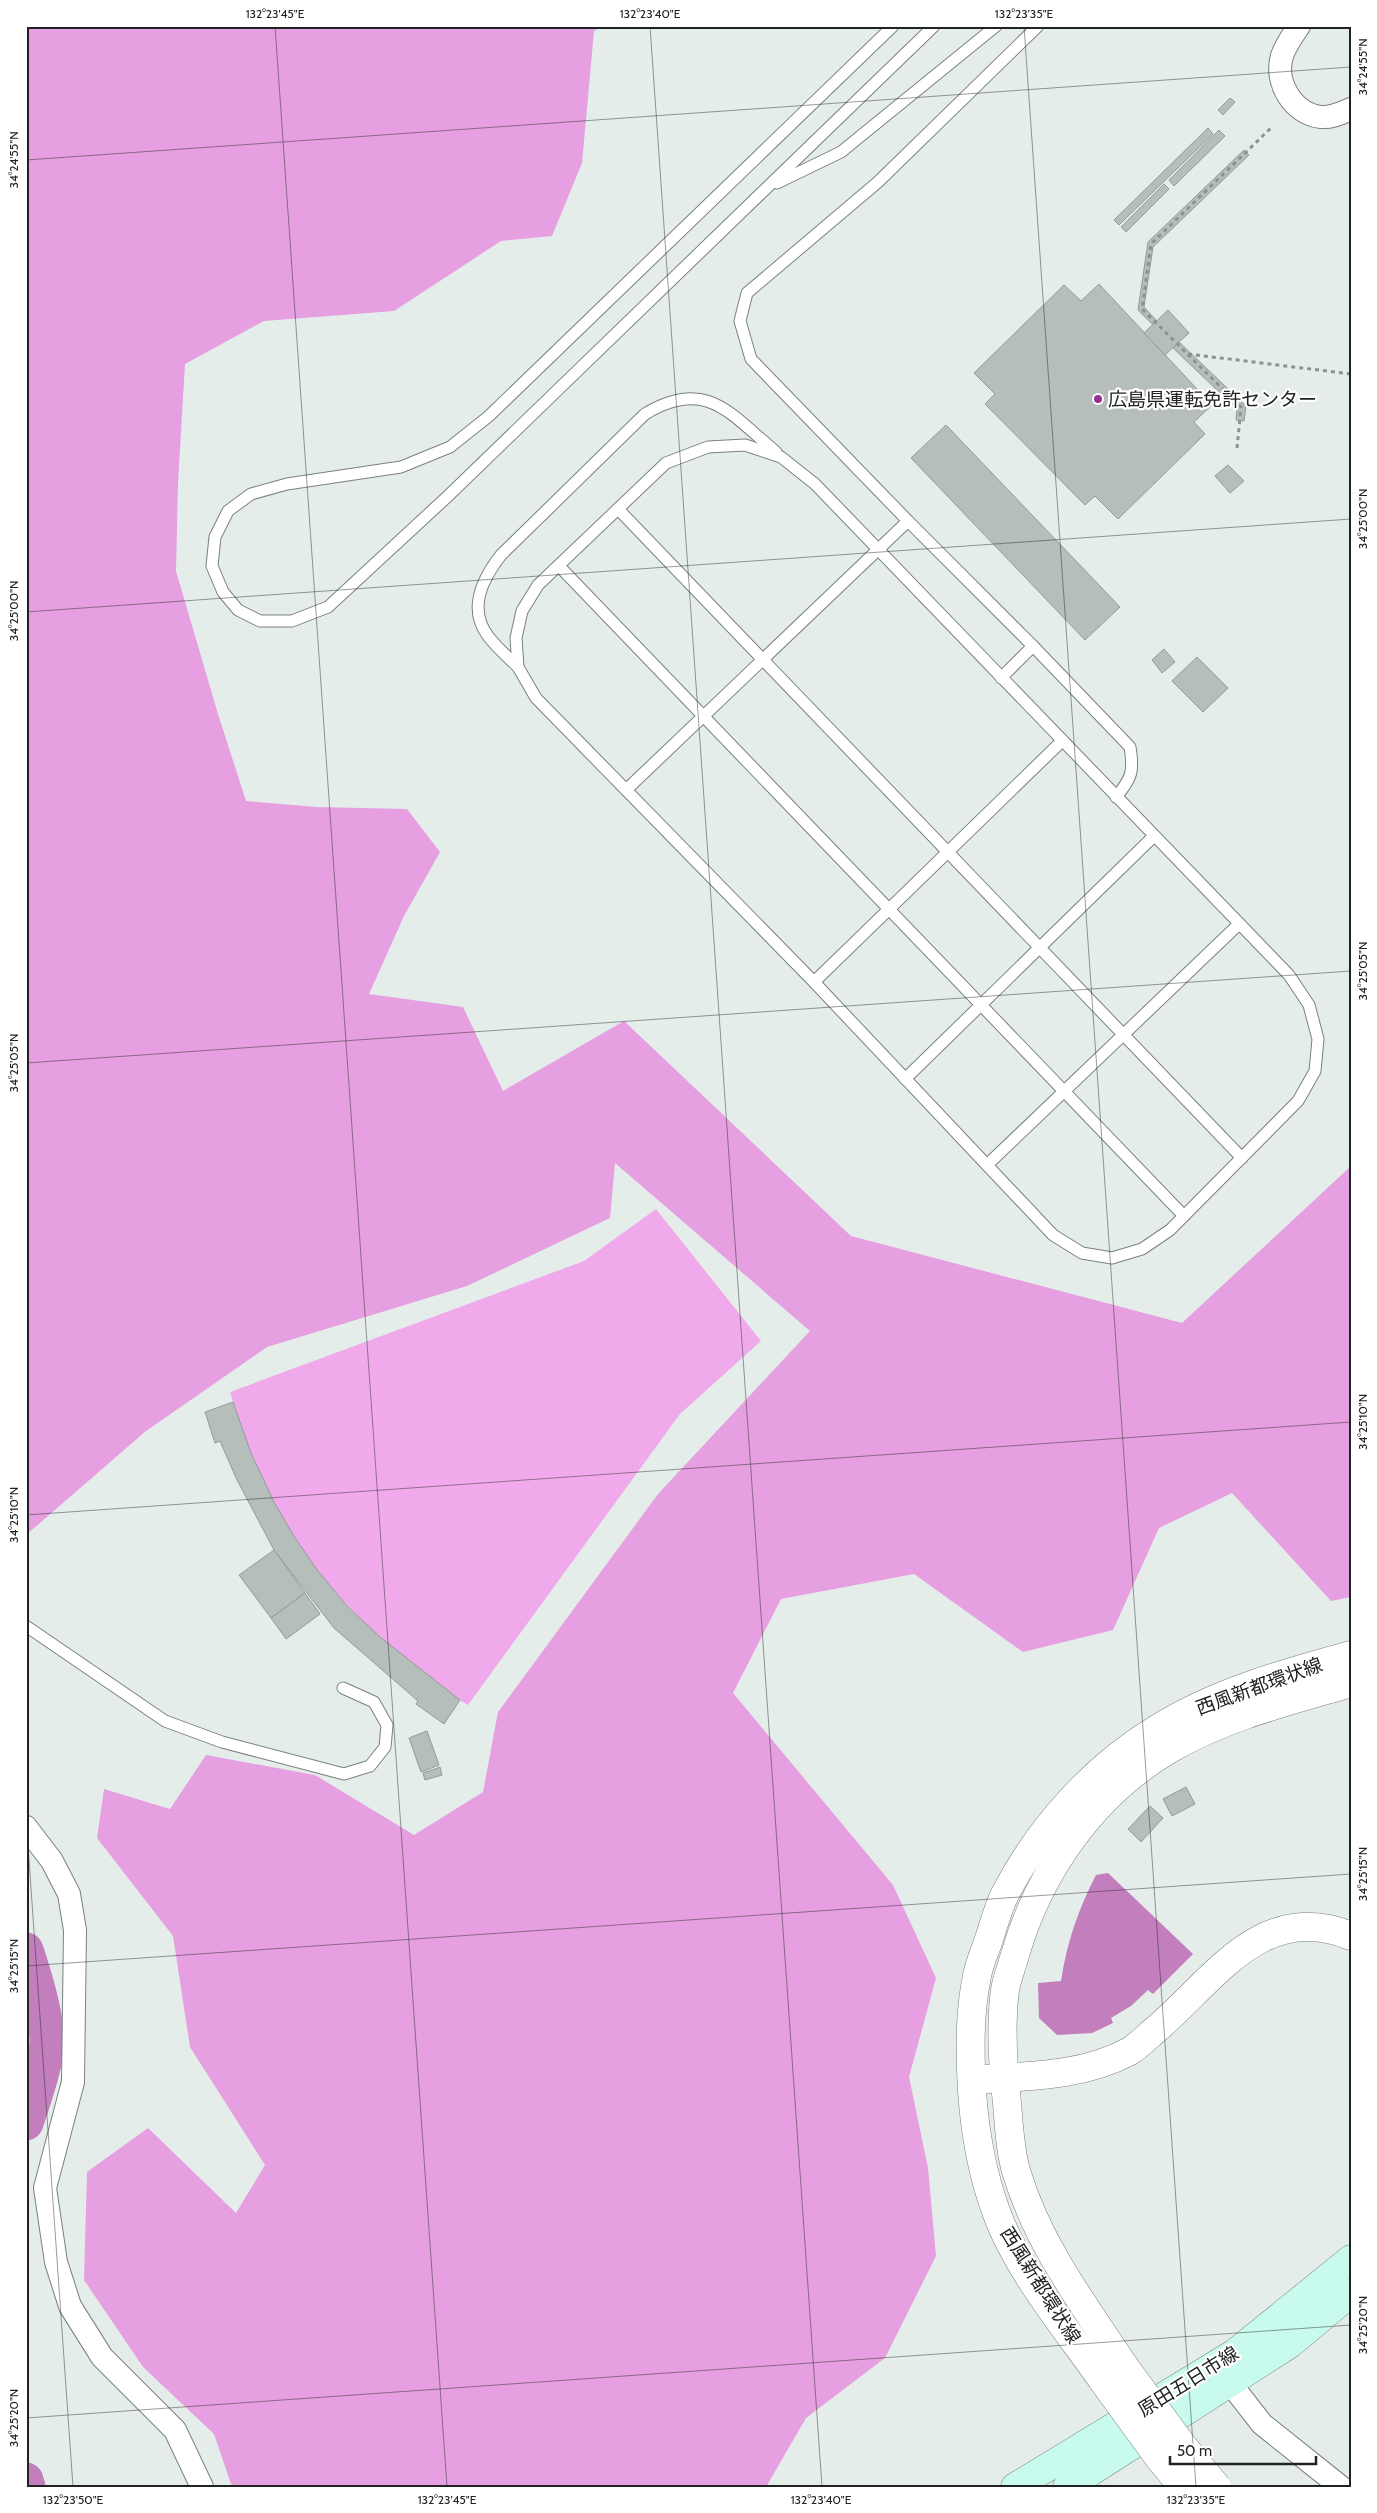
<svg xmlns="http://www.w3.org/2000/svg" width="1377" height="2513" font-family="Cabin,'Noto Sans JP',sans-serif">
	<rect width="100%" height="100%" fill="#e5edea"/>
	<path fill="#f0aaeb" d="M656,1209L761,1341L680,1414L468,1705C449,1694 433,1679 416,1666C392,1647 368,1628 348,1606C292,1547 251,1470 230,1392L584,1261Z"/>
	<polygon fill="#e69fe0" points="26,26 602,26 594,31 582,163 552,236 501,241 394,311 264,321 185,364 178,483 176,571 218,714 246,801 317,807 407,809 440,852 404,916 369,994 463,1007 503,1091 624,1021 851,1236 1182,1323 1351,1166 1351,1597 1331,1601 1232,1493 1159,1528 1113,1630 1023,1652 914,1574 781,1599 733,1693 893,1885 936,1978 909,2077 928,2168 936,2256 885,2358 806,2418 766,2487 235,2487 231,2484 214,2434 143,2367 84,2280 87,2172 148,2128 236,2213 265,2165 190,2047 173,1936 97,1838 104,1789 170,1809 206,1755 315,1775 414,1835 483,1792 498,1712 658,1494 810,1331 615,1163 610,1218 467,1286 267,1347 146,1431 26,1535"/>
	<path fill="#c37ebe" d="M1108,1873L1193,1954L1153,1994L1148,1990L1131,2006L1111,2018L1113,2023L1092,2033L1057,2035L1039,2018L1038,1983L1061,1981C1067,1942 1078,1910 1096,1875Z"/>
	<g fill="none" stroke-linecap="round" stroke-linejoin="round">
		<g stroke="#c37ebe" stroke-width="35">
			<path d="M26,1950C35,1977 46,2012 47,2040C47,2063 33,2101 26,2123"/>
			<polyline points="26,2480 28,2487"/>
		</g>
	</g>
	<g fill="#b6bebb" stroke="#939a97">
		<polygon points="1230,98 1235,102 1223,115 1218,110"/>
		<polygon points="1208,128 1213,134 1119,225 1114,220"/>
		<polygon points="1219,130 1225,136 1174,186 1169,180"/>
		<polygon points="1244,150 1249,155 1153,247 1144,307 1157,321 1152,324 1138,310 1148,242"/>
		<polygon points="1164,184 1169,189 1126,232 1121,227"/>
		<polygon points="1099,284 1212,405 1194,422 1205,434 1118,519 1095,496 1085,505 985,404 995,394 974,373 1064,285 1081,301"/>
		<polygon points="1168,310 1189,333 1165,355 1144,333"/>
		<polygon points="1179,342 1246,406 1244,421 1236,420 1237,409 1173,348"/>
		<polygon points="946,425 1120,607 1085,640 911,458"/>
		<polygon points="1228,465 1244,481 1230,493 1215,476"/>
		<polygon points="1164,649 1175,662 1162,673 1152,660"/>
		<polygon points="1197,657 1228,688 1203,712 1172,681"/>
		<polygon points="233,1402 251,1453 274,1502 295,1538 318,1571 347,1606 380,1637 460,1700 444,1724 416,1704 418,1701 334,1628 274,1550 237,1480 220,1441 215,1443 205,1412"/>
		<polygon points="274,1550 305,1593 271,1618 239,1575"/>
		<polygon points="305,1593 320,1614 286,1639 271,1618"/>
		<polygon points="427,1731 439,1765 421,1772 409,1738"/>
		<polygon points="440,1767 442,1775 425,1780 423,1773"/>
		<polygon points="1186,1787 1195,1804 1172,1816 1163,1799"/>
		<polygon points="1150,1806 1163,1818 1141,1842 1128,1829"/>
	</g>
	<g fill="none" stroke-linecap="round" stroke-linejoin="round">
		<g stroke="#7a817e" stroke-width="13">
			<g id="service">
				<polyline points="893,26 489,416 450,447 401,467 287,484 251,494 228,511 215,537 212,566 223,592 238,610 260,621 292,621 328,607 448,496 934,26"/>
				<polyline points="777,183 841,152 996,26"/>
				<polygon points="745,445 781,457 815,484 1289,975 1309,1005 1318,1039 1315,1071 1298,1101 1170,1230 1142,1249 1112,1258 1082,1253 1053,1235 814,982 536,698 518,667 516,638 522,611 538,585 666,463 708,447"/>
				<polyline points="618,509 1242,1158"/>
				<polyline points="908,521 1033,646 1001,678"/>
				<polyline points="559,566 1184,1216"/>
				<path d="M1033,646L1130,747C1134,771 1132,778 1116,797"/>
				<path d="M518,667C508,657 496,647 488,636C467,608 483,578 501,555L645,414C707,377 730,414 776,452"/>
				<polyline points="626,790 908,521 751,359 740,321 747,293 878,182 1038,26"/>
				<polyline points="814,982 1062,741"/>
				<polyline points="905,1079 1154,836"/>
				<polyline points="987,1165 1239,924"/>
				<polyline points="26,1626 165,1721 222,1742 344,1774 370,1766 385,1747 387,1725 374,1702 343,1688"/>
			</g>
		</g>
		<g stroke="#7a817e" stroke-width="24">
			<g id="minor">
				<path d="M1299,26C1293,35 1285,46 1282,56C1274,82 1293,114 1321,117C1332,118 1341,113 1351,109"/>
				<polyline points="26,1827 52,1861 69,1894 75,1930 73,2082 45,2188 56,2262 70,2306 102,2357 175,2430 202,2487"/>
				<polyline points="1230,2383 1262,2424 1341,2487"/>
			</g>
		</g>
		<g stroke="#7a817e" stroke-width="29">
			<g id="tertiary">
				<path d="M986,2079C1035,2076 1086,2075 1130,2051C1138,2046 1146,2038 1154,2031C1213,1982 1261,1899 1351,1936"/>
				<path d="M1125,2367C1084,2305 1039,2246 1017,2174C1010,2152 1009,2126 1007,2103C1003,2066 1000,2027 1005,1990C1007,1978 1012,1966 1015,1955C1039,1871 1093,1795 1168,1750C1224,1717 1289,1701 1351,1683"/>
				<path d="M1103,2381C1068,2331 1018,2271 997,2214C982,2174 975,2134 972,2091C970,2053 969,2014 977,1976C979,1964 985,1951 989,1939C994,1924 998,1908 1005,1894C1040,1827 1093,1768 1157,1729C1216,1692 1285,1673 1351,1655"/>
			</g>
		</g>
		<g stroke="#7a817e" stroke-width="29">
			<g id="secondary">
				<polyline points="1015,2487 1235,2353 1351,2259"/>
				<polyline points="1067,2487 1290,2344 1351,2293"/>
			</g>
		</g>
		<g stroke="#8c9290" stroke-width="3" stroke-dasharray="4 4" stroke-linecap="butt">
			<polyline points="1188,354 1351,374"/>
			<polyline points="1237,448 1241,407 1142,309 1151,244 1272,127"/>
		</g>
		<use href="#service" stroke="#fff" stroke-width="11"/>
		<use href="#minor" stroke="#fff" stroke-width="22"/>
		<use href="#tertiary" stroke="#fff" stroke-width="28"/>
		<use href="#secondary" stroke="#c8faed" stroke-width="28"/>
		<g stroke="#7a817e" stroke-width="29" stroke-linecap="butt">
			<g id="tertiary-bridge">
				<polyline points="1125,2367 1183,2446 1217,2487"/>
				<polyline points="1103,2381 1159,2458 1183,2487"/>
			</g>
		</g>
		<use href="#tertiary-bridge" stroke="#fff" stroke-width="28"/>
	</g>
	<path fill="none" stroke="#202322" stroke-width="1" stroke-opacity="0.45" d="M275,26L447,2487M650,26L822,2487M1024,26L1196,2487M26,160L1351,67M26,612L1351,519M26,1063L1351,971M26,1515L1351,1422M26,1817L73,2487M26,1966L1351,1874M26,2418L1351,2325"/>
	<circle fill="#973094" stroke="#fff" stroke-width="2" cx="1098" cy="399" r="5"/>
	<g text-anchor="middle" stroke-width="4.5" stroke-linejoin="round" paint-order="stroke">
		<g font-size="19" fill="#202322" stroke="#fff" text-anchor="start">
			<text x="1108" y="406">広島県運転免許センター</text>
		</g>
		<g font-size="19" fill="#202322" stroke="#fff">
			<text transform="translate(1259 1686) rotate(-20)" y="7">西風新都環状線</text>
			<text transform="translate(1041 2285) rotate(58)" y="7">西風新都環状線</text>
			<text transform="translate(1188 2381) rotate(-32)" y="7">原田五日市線</text>
		</g>
	</g>
	<rect width="1377" height="2513" fill="none" stroke="#ffffff" stroke-width="55"/>
	<path d="M1170 2456v8h146v-8" fill="none" stroke="#202322" stroke-width="2.5"/>
	<text x="1177" y="2456" font-size="15" fill="#202322" stroke="#ffffff" stroke-width="4" paint-order="stroke">50 m</text>
	<rect x="28" y="28" width="1322" height="2458" fill="none" stroke="#202322" stroke-width="2"/>
	<g font-size="12" text-anchor="middle" fill="#202322">
		<text x="275" y="18">132°23'45"E</text>
		<text x="650" y="18">132°23'40"E</text>
		<text x="1024" y="18">132°23'35"E</text>
		<text transform="translate(1363 67) rotate(-90)" y="4">34°24'55"N</text>
		<text transform="translate(14 160) rotate(-90)" y="4">34°24'55"N</text>
		<text transform="translate(1363 519) rotate(-90)" y="4">34°25'00"N</text>
		<text transform="translate(14 611) rotate(-90)" y="4">34°25'00"N</text>
		<text transform="translate(1363 971) rotate(-90)" y="4">34°25'05"N</text>
		<text transform="translate(14 1063) rotate(-90)" y="4">34°25'05"N</text>
		<text transform="translate(1363 1422) rotate(-90)" y="4">34°25'10"N</text>
		<text transform="translate(14 1515) rotate(-90)" y="4">34°25'10"N</text>
		<text transform="translate(1363 1874) rotate(-90)" y="4">34°25'15"N</text>
		<text transform="translate(14 1966) rotate(-90)" y="4">34°25'15"N</text>
		<text transform="translate(1363 2325) rotate(-90)" y="4">34°25'20"N</text>
		<text transform="translate(14 2418) rotate(-90)" y="4">34°25'20"N</text>
		<text x="73" y="2504">132°23'50"E</text>
		<text x="447" y="2504">132°23'45"E</text>
		<text x="821" y="2504">132°23'40"E</text>
		<text x="1196" y="2504">132°23'35"E</text>
	</g>
</svg>
